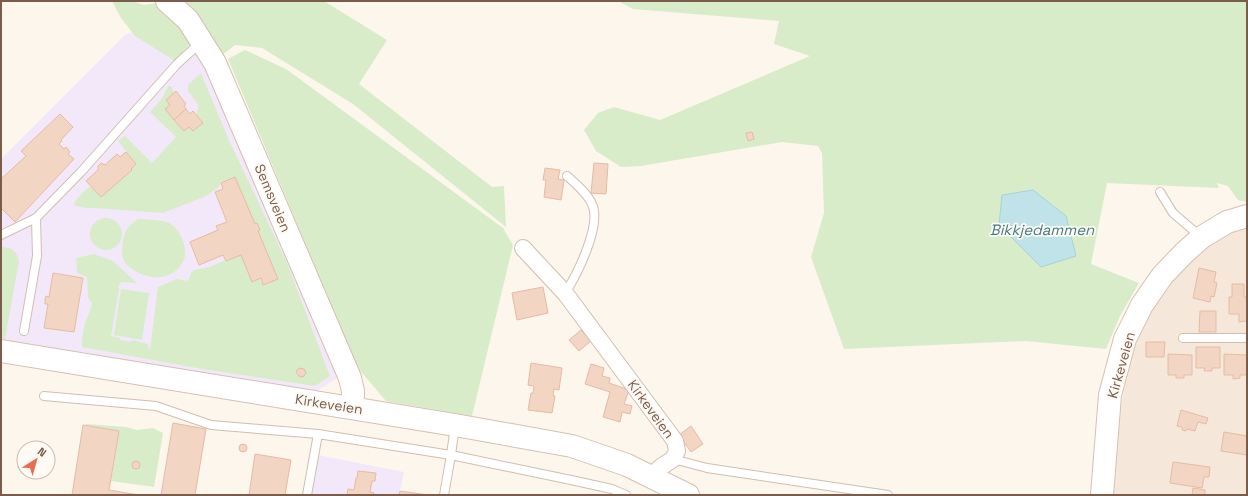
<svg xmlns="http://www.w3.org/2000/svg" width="1248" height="496" font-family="'Space Grotesk',sans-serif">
	<rect width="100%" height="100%" fill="#fdf6ec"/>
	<polygon fill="#f5e8da" points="1247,229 1247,495 1113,495 1119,417 1131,355 1153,307 1166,285 1190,258 1231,231"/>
	<g fill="#f3e8fa">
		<polygon points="174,23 204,56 337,378 317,391 1,340 1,159 126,34"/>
		<polygon points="318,455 404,472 399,495 311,495"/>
	</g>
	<g fill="#d8ecc9">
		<polygon points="112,1 132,1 144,5 157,3 172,10 190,43 175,61 135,36 121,18"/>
		<polygon points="177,1 324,1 387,40 359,84 492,187 504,186 506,227 353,104 262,48 235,45 218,58"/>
		<polygon points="618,1 1247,1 1247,202 1238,200 1228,186 1217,183 1219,188 1107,183 1091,264 1139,283 1120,316 1106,349 1026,341 844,349 811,257 824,213 822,153 818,146 782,142 641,166 621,167 596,151 584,130 598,113 614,107 660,120 810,56 774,44 779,21 633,9"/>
		<polygon points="245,50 286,69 503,228 513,245 472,416 386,401 357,367 228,59"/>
		<path d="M201,73L229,140L287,263L330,376L315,386L202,369L82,347C82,338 83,328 87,318C89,313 91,309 92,303L88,298L87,277L77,273L76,258L94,254L113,261L137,283L122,282L118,286L119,289L111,336L120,338V340L131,342L132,340L148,344V348L150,349L158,287L177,279L188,281L191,273L194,270L209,267L241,254L253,282L260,279L263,285L278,278L258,231L260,230L257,223L255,224L235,177L221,182L218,188L204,197L163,213L95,208H86L75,206L74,203C79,196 84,190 91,186L101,197L132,170L130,168L136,164L118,141L125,136L152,163L176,137L150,112L163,97L168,86H171L174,93L166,100L170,105L165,110L184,131L189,126L194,131L203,123L196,115L199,106L188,91V85Z"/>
		<circle cx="106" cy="234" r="16"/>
		<path d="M138,219C145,219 163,220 169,223C181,229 191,253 181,265C169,281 151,280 135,271C131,268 126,265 124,261C121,254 122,247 123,240C125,229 129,225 138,219Z"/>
		<path d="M1,247C11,247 17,251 19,261L5,339L1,338Z"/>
		<polygon points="121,289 149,293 142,340 114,335"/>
		<polygon points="87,424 126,427 137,430 153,428 163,433 154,487 111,481 119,431 85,425"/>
	</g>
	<polygon fill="#bfe3e8" stroke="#a5d3da" points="1033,190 1066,216 1076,256 1041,267 999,225 1002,195"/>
	<g fill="#f3d5c3" stroke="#e6bba3">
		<polygon points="176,91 186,104 184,106 186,109 174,120 165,109 170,105 166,100"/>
		<polygon points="186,109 190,114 193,111 203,123 193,131 189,127 184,131 174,120"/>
		<polygon points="60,114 73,127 61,140 62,141 59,144 64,149 66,147 70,152 68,154 74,159 15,222 1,208 1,179 26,156 21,151"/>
		<polygon points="752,132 754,139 748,141 746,133"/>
		<polygon points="126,152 136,164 131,169 132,170 101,197 86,181 98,170 98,166 101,163 105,165 117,154 120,157"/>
		<polygon points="594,163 608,164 606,194 591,193"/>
		<polygon points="545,168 560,170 558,179 564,180 561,200 544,197 546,180 543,180"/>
		<polygon points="235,177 255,224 257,223 260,230 258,231 278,279 263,285 261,278 252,282 241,255 226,261 223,255 199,265 190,242 218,230 216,226 227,222 215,192 223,189 221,183"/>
		<polygon points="1199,268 1216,272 1214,282 1217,283 1214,297 1211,296 1210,302 1193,298"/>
		<polygon points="53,273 83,278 74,332 44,328 48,304 45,304 45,299 46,296 49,297"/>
		<polygon points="1232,284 1244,284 1244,297 1247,297 1247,321 1239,322 1239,314 1229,314 1229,297 1232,297"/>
		<polygon points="543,287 548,313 517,320 512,293"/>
		<polygon points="1200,311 1216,311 1216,332 1199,332"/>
		<polygon points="581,330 591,341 579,351 569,340"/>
		<polygon points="1146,342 1165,342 1164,357 1146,357"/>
		<polygon points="1196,347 1220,347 1220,368 1212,368 1212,371 1204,371 1205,368 1196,368"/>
		<polygon points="1168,354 1192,355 1192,375 1184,375 1184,378 1176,378 1176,375 1168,375"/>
		<polygon points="1224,354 1247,355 1247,375 1240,375 1240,378 1233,379 1233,375 1224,375"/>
		<polygon points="531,363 562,368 559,390 554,389 553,396 555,396 552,413 528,410 531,393 533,393 534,386 528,385"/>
		<polygon points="591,364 604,368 602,376 610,378 609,383 629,390 624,404 632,406 630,414 622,412 620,422 603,417 610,392 585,384"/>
		<polygon points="299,368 304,369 306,373 303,377 299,376 296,372"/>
		<polygon points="1181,410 1208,418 1206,424 1198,422 1195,431 1187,429 1186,431 1182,430 1182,427 1177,426"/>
		<polygon points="173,423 206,429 195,495 160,495 161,495"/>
		<polygon points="83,425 119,431 109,490 139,495 72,495"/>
		<polygon points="691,426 703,444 691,452 679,435"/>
		<polygon points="1224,432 1247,436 1247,455 1221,451"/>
		<circle cx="243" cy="448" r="4"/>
		<polygon points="255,454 291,460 285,495 249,495"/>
		<circle cx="136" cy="465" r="4"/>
		<polygon points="1173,462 1210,467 1209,477 1204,477 1202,488 1170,483"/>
		<polygon points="358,471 376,473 375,481 372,481 370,492 374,493 373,495 347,495 348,489 354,490 356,478 357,478"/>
		<polygon points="1193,488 1205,490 1205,495 1192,495"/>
		<polygon points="400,491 428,495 399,495"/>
	</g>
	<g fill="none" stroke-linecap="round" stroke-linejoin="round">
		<g stroke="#d1beb0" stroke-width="10">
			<g id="service">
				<polyline points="1160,192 1173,213 1201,237"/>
				<polyline points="1,235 36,218 81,172 177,64 201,42"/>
				<path d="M565,293C577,275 602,225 592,204C587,193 576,184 567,176"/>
				<polyline points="24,331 37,256 36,218"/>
				<polyline points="1183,338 1247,338"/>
				<polyline points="44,396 156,406 211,425 318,434 451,455 444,495"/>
				<polyline points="455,426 451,455 571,480 612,489 626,495"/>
				<polyline points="673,459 707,468 888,495"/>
				<polyline points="307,495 318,434"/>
			</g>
		</g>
		<g stroke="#d1beb0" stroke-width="18">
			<polyline id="minor" points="523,248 565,293 675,441 677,451 673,459 661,467 651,476"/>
		</g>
		<g stroke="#d6c0b0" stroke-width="24">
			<g id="secondary">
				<polyline points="167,1 188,20 215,63 350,378 353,391 353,408"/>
				<polyline points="1,351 455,425 572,446 627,465 688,495"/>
				<polyline points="1102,495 1110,395 1125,339 1142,305 1162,276 1184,253 1202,237 1227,222 1247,216"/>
			</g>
		</g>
		<use href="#service" stroke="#fff" stroke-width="8"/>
		<use href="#minor" stroke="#fff" stroke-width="16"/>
		<use href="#secondary" stroke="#fff" stroke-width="22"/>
	</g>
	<g text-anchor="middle" stroke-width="3.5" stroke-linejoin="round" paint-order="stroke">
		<g font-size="14" fill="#7a5c4d" stroke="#fffaf3">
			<text transform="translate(273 198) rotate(67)" y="5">Semsveien</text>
			<text transform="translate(1121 365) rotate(-74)" y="5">Kirkeveien</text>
			<text transform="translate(329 404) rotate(9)" y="5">Kirkeveien</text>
			<text transform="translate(651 409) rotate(54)" y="5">Kirkeveien</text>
		</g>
		<g font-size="15" font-style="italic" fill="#437c86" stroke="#fffaf3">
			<text x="1042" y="235">Bikkjedammen</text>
		</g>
	</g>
	<rect width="1248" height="496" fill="none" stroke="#7a5c4d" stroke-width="4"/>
	<g transform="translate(36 460) rotate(37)"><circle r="19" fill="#fffaf3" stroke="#cabbb1"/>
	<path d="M0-3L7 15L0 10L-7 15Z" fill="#e76f51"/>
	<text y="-6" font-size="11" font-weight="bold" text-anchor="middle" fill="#7a5c4d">N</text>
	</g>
</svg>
